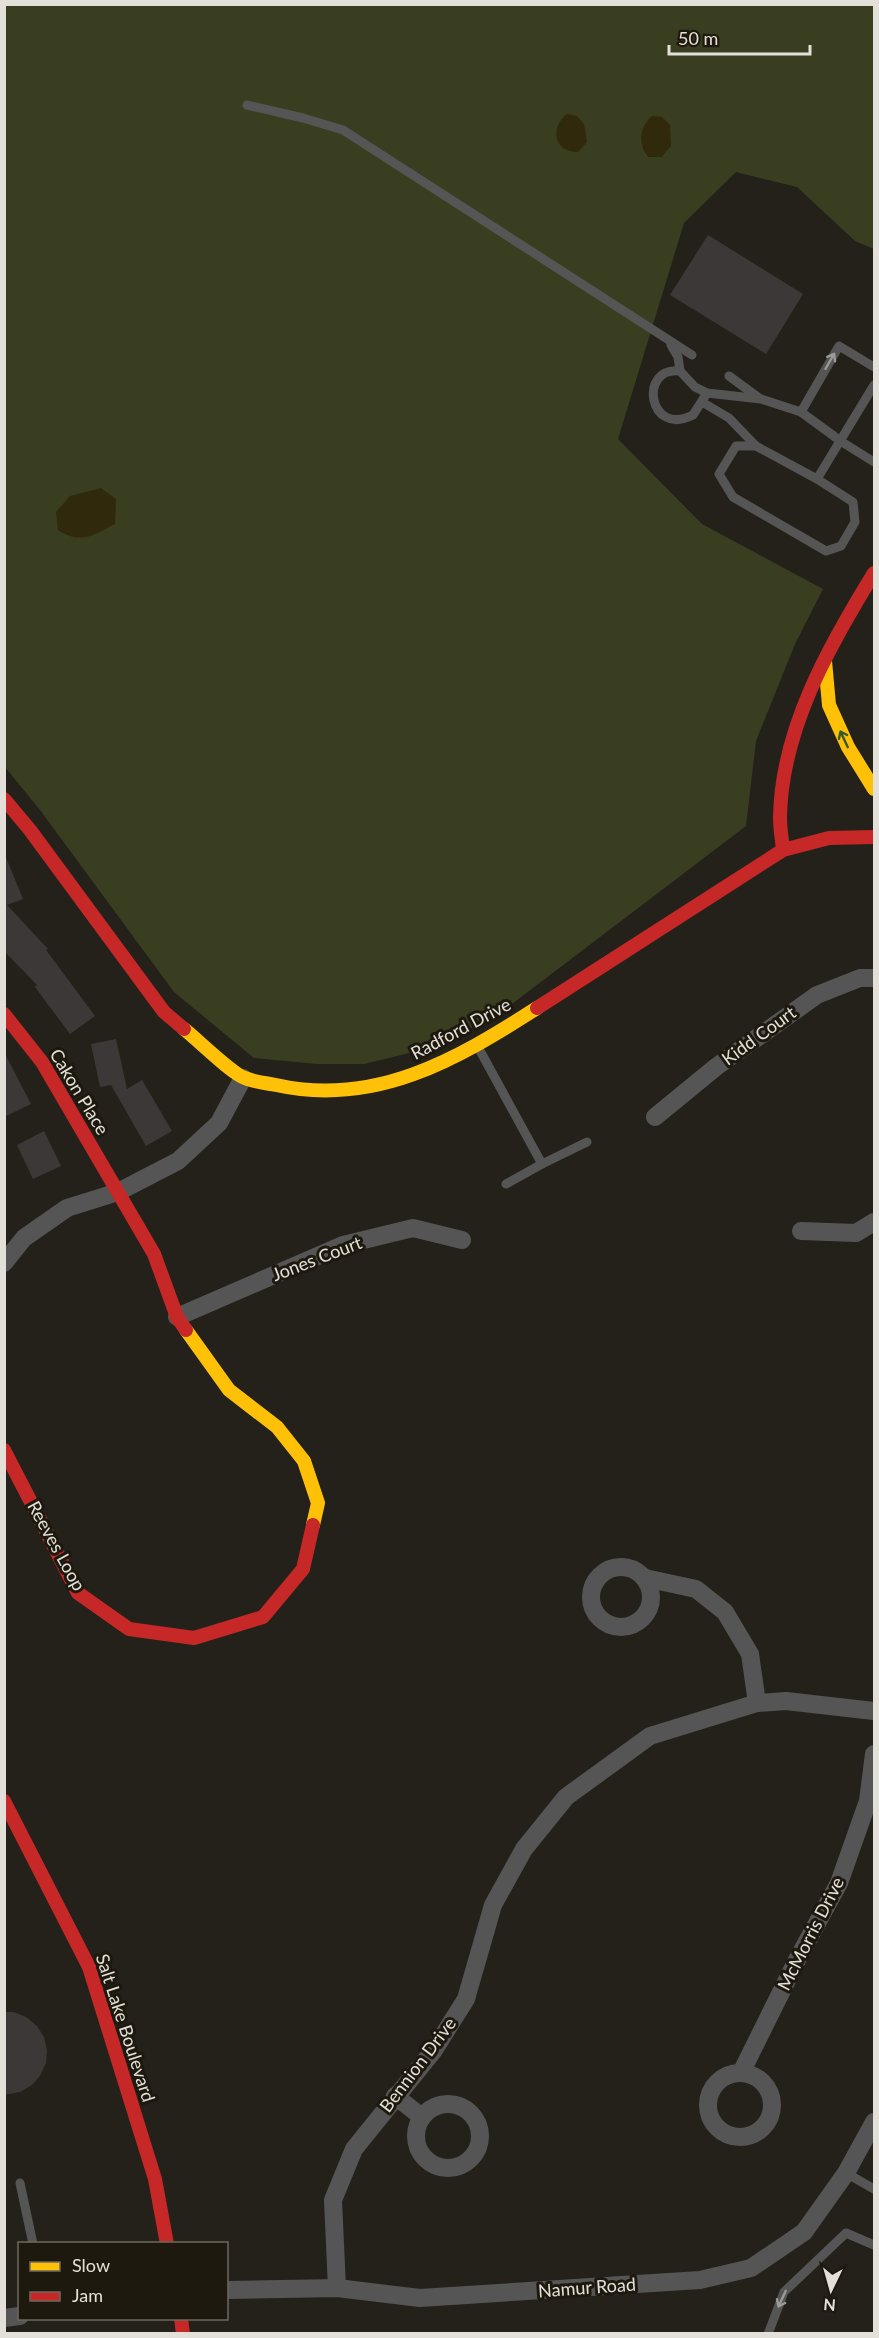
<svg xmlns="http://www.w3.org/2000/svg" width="879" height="2338" font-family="Lato,sans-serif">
	<rect width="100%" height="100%" fill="#24211a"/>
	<polygon fill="#3a3e20" points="4,5 874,5 874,249 855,241 797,187 736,172 684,223 618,439 702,524 823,589 795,644 756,741 746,826 500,1013 434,1047 364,1064 317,1064 254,1058 174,992 40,810 5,767"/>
	<g fill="#30290b">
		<path d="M567,114L577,116L584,124L587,142L578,152C553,152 550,127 567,114Z"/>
		<path d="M652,116L662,117L670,125L671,146L662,157H648C637,143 640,127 652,116Z"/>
		<path d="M101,488L116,499L115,524C94,535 81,545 58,530L56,512L70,496Z"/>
	</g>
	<g fill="#3b3837">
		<polygon points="708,235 803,294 766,354 670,295"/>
		<polygon points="5,855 23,899 7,905 48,949 46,950 95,1016 70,1034 35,987 37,985 4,951"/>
		<polygon points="116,1039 127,1089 142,1080 172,1131 146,1146 111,1085 100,1087 91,1044"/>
		<polygon points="4,1052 31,1104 4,1117"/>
		<polygon points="44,1131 61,1166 33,1179 17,1145"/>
		<polygon points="4,2012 14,2012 26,2017 37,2026 44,2037 47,2050 46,2063 40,2076 32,2085 20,2092 4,2095"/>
	</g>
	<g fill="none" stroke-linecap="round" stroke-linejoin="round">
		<g stroke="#565555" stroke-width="9">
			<polyline points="247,105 303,118 343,130 692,355"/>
			<polyline points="671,345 678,357 680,371 695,387 707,393 761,399 801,412 842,442 874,462"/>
			<path d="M680,371C638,366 648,438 693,415L707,393"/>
			<polyline points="729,376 759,398"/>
			<polyline points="702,402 729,418 756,446"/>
			<polyline points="801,412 839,346 874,367"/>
			<polygon points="736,446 756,446 817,479 853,502 855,522 841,546 826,551 733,497 719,474"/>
			<polyline points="817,479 874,385"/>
			<polyline points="478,1047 542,1164 587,1142"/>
			<polyline points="506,1184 542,1164"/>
			<polyline points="846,2173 874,2189"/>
			<polyline points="20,2183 33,2244"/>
			<polyline points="768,2334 784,2292 846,2233 874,2245"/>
		</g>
		<g stroke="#565555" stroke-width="18">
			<polyline points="655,1117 716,1067 817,995 860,978 874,978"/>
			<polyline points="801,1231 856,1233 874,1222"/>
			<polyline points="4,1263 24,1238 67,1208 118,1192 178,1161 219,1123 243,1078"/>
			<polyline points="177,1317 343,1245 413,1228 462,1240"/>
			<circle cx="621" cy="1597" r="30"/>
			<polyline points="645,1578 696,1589 725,1612 750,1654 757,1703"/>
			<polyline points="741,2073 798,1958 839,1883 868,1801 874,1754"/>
			<circle cx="740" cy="2105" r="32"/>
			<polyline points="395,2096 422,2117"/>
			<circle cx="448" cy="2136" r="32"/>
			<polyline points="337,2288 333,2200 354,2149 434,2050 466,1999 493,1905 524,1849 566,1797 650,1736 757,1703 786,1701 874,1711"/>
			<polyline points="226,2290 337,2288 420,2298 700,2280 751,2268 804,2232 846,2173 874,2122"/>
			<polyline points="4,2318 20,2316"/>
		</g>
		<g stroke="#ffc107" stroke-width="14">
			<polyline points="825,661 829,705 848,747 874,789"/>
			<path d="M184,1029C197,1039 232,1074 245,1078C254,1082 266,1083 276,1085C375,1107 456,1060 537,1008"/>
			<polyline points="186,1330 229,1390 277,1427 304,1461 318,1503 313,1525"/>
		</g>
		<g stroke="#c62828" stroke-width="14">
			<polyline points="4,799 30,830 164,1012 184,1029"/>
			<path d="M783,850C782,839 780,829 780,818C781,730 829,646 874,573"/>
			<polyline points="537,1008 783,850 829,838 874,837"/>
			<polyline points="4,1014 42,1062 154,1254 177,1317 186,1330"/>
			<polyline points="4,1450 78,1593 129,1629 194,1638 263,1617 303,1569 313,1525"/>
			<polyline points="4,1801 89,1967 155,2179 167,2244"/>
			<polyline points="181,2318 183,2334"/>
		</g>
	</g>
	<defs><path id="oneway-shaft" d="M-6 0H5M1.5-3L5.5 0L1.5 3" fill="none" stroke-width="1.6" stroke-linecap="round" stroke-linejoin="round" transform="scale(1.5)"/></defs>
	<g stroke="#9c9a97">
		<use href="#oneway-shaft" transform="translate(830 361) rotate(-60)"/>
		<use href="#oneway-shaft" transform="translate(782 2299) rotate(115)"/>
	</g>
	<use stroke="#335c2c" href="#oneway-shaft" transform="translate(844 739) rotate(-115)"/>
	<g text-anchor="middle" stroke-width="6" stroke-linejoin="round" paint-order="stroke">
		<g font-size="18" fill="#e3e0d9" stroke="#1e190e">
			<text transform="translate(461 1029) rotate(-28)" y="6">Radford Drive</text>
			<text transform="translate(759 1036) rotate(-36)" y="6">Kidd Court</text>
			<text transform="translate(79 1092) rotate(59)" y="6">Cakon Place</text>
			<text transform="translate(317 1259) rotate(-21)" y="6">Jones Court</text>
			<text transform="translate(56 1546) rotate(61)" y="6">Reeves Loop</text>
			<text transform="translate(811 1934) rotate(-63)" y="6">McMorris Drive</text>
			<text transform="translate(125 2028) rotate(72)" y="6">Salt Lake Boulevard</text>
			<text transform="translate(418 2065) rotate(-53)" y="6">Bennion Drive</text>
			<text transform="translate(587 2288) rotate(-4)" y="6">Namur Road</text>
		</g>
	</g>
	<rect width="879" height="2338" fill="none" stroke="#e3e0d9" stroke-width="12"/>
	<rect x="18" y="2242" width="210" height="78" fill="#1e190e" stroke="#6d695f" stroke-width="1.5"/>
	<rect x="30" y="2262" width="30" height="9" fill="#ffc107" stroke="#6d695f" stroke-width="1.5"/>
	<text x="72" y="2272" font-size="18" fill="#e3e0d9">Slow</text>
	<rect x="30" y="2292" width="30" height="9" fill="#c62828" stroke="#6d695f" stroke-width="1.5"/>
	<text x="72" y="2302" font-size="18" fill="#e3e0d9">Jam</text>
	<g transform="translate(831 2290) rotate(185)" stroke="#1e190e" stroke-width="4.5" paint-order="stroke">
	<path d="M0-4.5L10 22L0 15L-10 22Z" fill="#e3e0d9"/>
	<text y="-9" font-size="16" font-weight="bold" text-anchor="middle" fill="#e3e0d9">N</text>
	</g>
	<path d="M669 45v9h141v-9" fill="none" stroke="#e3e0d9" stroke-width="3"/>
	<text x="678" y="45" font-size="18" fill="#e3e0d9" stroke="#1e190e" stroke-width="4.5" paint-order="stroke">50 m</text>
</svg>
